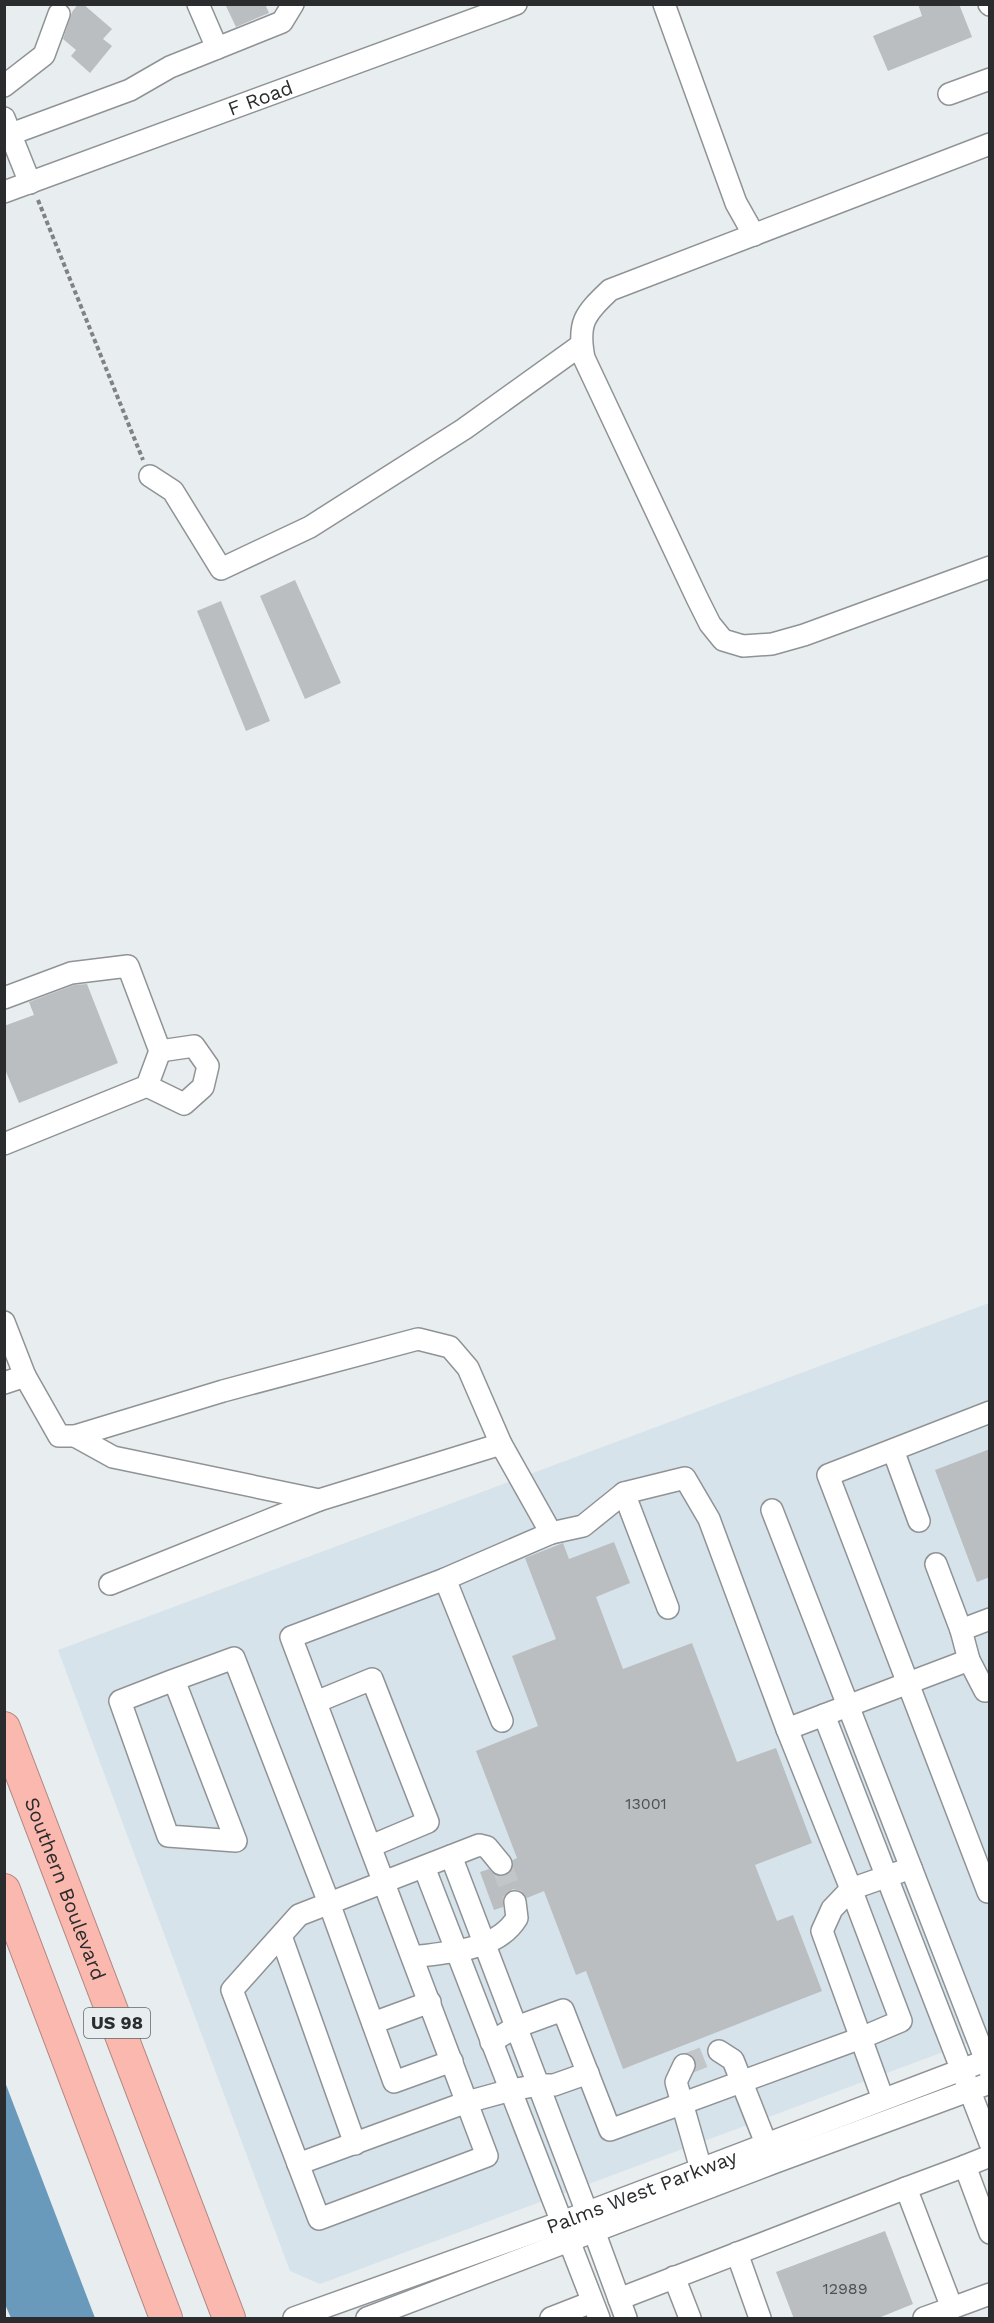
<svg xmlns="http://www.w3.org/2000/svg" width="994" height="2323" font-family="'Work Sans',sans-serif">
	<rect width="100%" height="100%" fill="#e8edf0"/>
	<polygon fill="#d7e3eb" points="989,1303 989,2035 320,2284 290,2271 58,1650"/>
	<polygon fill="#699abb" points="5,2082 95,2318 11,2318 4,2302"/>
	<g fill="#babec1">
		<polygon points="78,4 83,4 112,29 103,39 112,46 90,73 71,56 76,50 63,39 72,12"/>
		<polygon points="225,4 265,4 269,13 236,27"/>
		<polygon points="918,4 959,4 972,37 888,71 873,36 922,16"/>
		<polygon points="295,580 341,683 305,699 260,596"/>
		<polygon points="221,601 270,721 246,731 197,611"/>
		<polygon points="87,984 118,1063 19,1103 4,1067 4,1026 34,1015 29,1002 74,985"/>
		<polygon points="990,1449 990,1577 977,1582 935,1470"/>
		<polygon points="614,1542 630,1583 596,1597 623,1669 692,1643 737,1762 776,1748 812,1843 755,1865 777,1921 793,1915 822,1991 623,2069 586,1971 576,1975 544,1891 527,1898 520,1891 513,1889 504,1897 503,1907 494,1910 480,1872 489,1869 496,1876 504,1876 513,1869 513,1860 517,1858 476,1751 538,1726 512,1656 556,1639 525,1558 563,1543 569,1559"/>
		<polygon points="885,2231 913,2304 876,2319 794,2319 776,2272"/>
	</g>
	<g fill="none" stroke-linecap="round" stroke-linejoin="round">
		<g stroke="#c2c6c9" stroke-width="21" stroke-dasharray="21 10" stroke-linecap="butt">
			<polyline points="501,1864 515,1902"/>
			<polyline points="684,2065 719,2051"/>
		</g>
		<g stroke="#8f9396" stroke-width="24">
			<g id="minor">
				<polyline points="198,4 217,48"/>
				<polyline points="664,4 736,203 754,235"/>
				<polyline points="989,4 990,5"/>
				<polyline points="4,86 44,55 59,14"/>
				<polyline points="949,94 990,79"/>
				<polyline points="4,118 30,183"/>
				<polyline points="11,134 130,90 170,67 282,22 293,4"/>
				<path d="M990,144L610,290C585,314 577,322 584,358L697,598L710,624L723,640L743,646L772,644L804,635L990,567"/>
				<path id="s1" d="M4,192L516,4"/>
				<polyline points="150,476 173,491 221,569 310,527 464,429 581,345"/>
				<polyline points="4,998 71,973 128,966 160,1051 147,1086 4,1144"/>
				<polyline points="147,1086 184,1104 203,1087 208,1066 194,1046 160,1051"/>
				<polyline points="4,1322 25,1376 4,1383"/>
				<polyline points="25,1376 59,1436 75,1436 223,1391 418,1339 450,1347 468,1368 501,1444 551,1533"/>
				<polyline points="990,1412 828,1475 988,1892 990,1892"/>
				<polyline points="75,1436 113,1457 319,1500 501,1444"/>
				<polyline points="893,1450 919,1521"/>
				<polyline points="772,1510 990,2071"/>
				<polyline points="936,1564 961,1630"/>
				<polyline points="445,1579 291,1637 487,2156 319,2219 232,1990 299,1915 479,1845 487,1847 501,1864"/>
				<polyline points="110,1584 319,1500"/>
				<polyline points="668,1608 624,1493 685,1478 709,1519 787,1729 851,1889 832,1909 822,1931 883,2099"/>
				<polyline points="990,1619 961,1630 969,1660 985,1691 990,1690"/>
				<polyline points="174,1680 120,1701 168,1836 236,1841 174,1680 234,1658 329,1903 394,2082 452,2061"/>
				<polyline points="316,1702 372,1679 428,1822 371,1846"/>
				<polyline points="824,1715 990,2143"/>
				<polyline points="502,1721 445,1579 551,1533 583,1526 624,1493"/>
				<polyline points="787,1729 969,1660"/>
				<polyline points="451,1856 594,2231 626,2318"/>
				<polyline points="424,1867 599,2318"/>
				<polyline points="281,1936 355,2144"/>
				<path d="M413,1957C449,1952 497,1951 517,1918L515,1902"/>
				<polyline points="373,2023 430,2002"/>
				<polyline points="491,2042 516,2027 563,2010 610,2130 861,2038 901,2021 851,1889 911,1868"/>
				<polyline points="719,2051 733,2060 771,2156"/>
				<polyline points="684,2065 676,2082 701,2169"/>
				<polyline points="298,2164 467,2102 511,2090 539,2085 554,2085 588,2073"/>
				<polyline points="965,2166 990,2156"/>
				<polyline points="906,2188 965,2166 990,2233"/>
				<polyline points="737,2253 760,2318"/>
				<polyline points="674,2277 690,2318"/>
				<polyline points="619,2299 906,2188 952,2308 924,2318"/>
				<polyline points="952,2308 990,2294"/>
				<path id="s2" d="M294,2318L562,2222L990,2059"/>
				<polyline points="367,2318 773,2163 990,2083"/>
				<polyline points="551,2318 592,2302"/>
			</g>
		</g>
		<g stroke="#b28781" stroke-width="34">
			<g id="highway">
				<path id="s3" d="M4,1728L229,2318"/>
				<polyline points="4,1890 166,2318"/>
			</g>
		</g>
		<polyline stroke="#808385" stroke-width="4" stroke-dasharray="4.5 3" stroke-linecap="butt" points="38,200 143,460"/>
		<use href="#minor" stroke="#fff" stroke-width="21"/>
		<use href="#highway" stroke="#fbb8ae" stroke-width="32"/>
	</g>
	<g text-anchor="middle" stroke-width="4.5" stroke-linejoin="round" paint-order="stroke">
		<g font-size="16" fill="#4e5052">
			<text x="646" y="1809">13001</text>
			<text x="845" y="2294">12989</text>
		</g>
		<rect fill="#e8edf0" stroke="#636668" stroke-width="1.5" x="84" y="2008" width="66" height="30" rx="4.5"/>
		<g font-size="18" font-weight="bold" fill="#2a2c2d">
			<text x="117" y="2029">US 98</text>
		</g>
		<g font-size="20" fill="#2a2c2d" stroke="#e8edf0">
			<text dy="7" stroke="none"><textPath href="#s1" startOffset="273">F Road</textPath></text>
			<text dy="7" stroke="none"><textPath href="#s3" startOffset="172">Southern Boulevard</textPath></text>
			<text dy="7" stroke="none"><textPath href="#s2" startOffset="370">Palms West Parkway</textPath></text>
		</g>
	</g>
	<rect width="994" height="2323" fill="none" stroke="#2a2c2d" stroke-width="12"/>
</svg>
